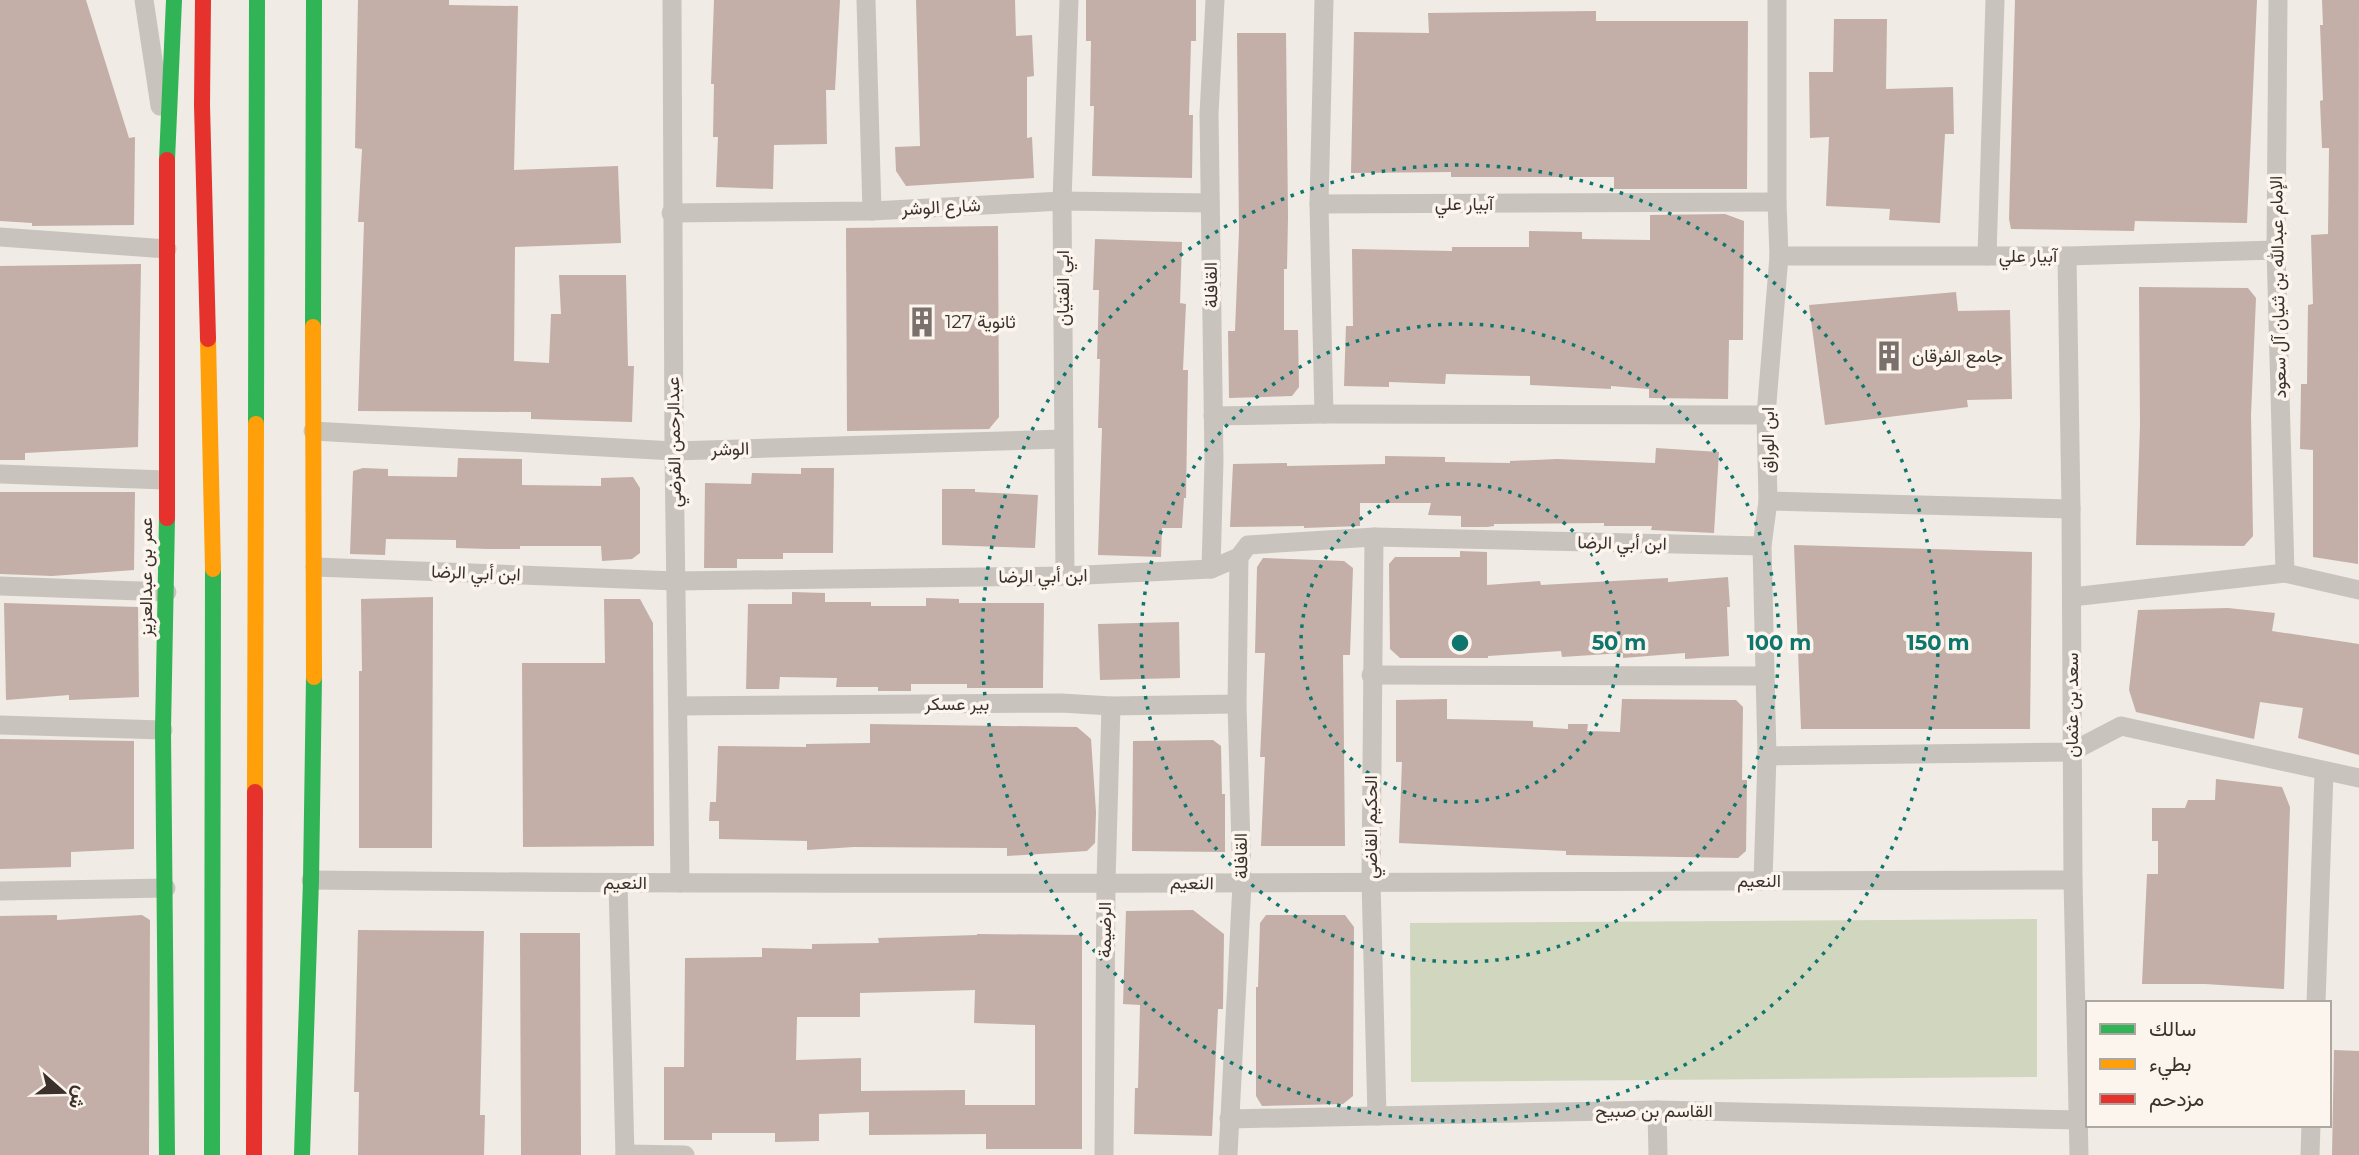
<svg xmlns="http://www.w3.org/2000/svg" width="2359" height="1155" font-family="Montserrat,Vazirmatn,sans-serif">
	<rect width="100%" height="100%" fill="#f0ebe5"/>
	<polygon fill="#d1d6bf" points="2037,919 2037,1077 1411,1082 1410,923"/>
	<g fill="#c3afa7" fill-rule="evenodd">
		<polygon points="0,0 86,0 129,138 135,137 134,225 32,226 32,223 0,221"/>
		<polygon points="358,0 449,0 449,5 518,6 514,170 618,166 621,243 515,247 514,361 549,363 551,314 561,314 559,275 626,275 628,366 634,366 632,422 531,419 531,412 358,411 364,222 358,222 362,149 355,148"/>
		<polygon points="714,0 840,0 835,90 826,90 827,144 774,145 773,189 716,187 718,137 713,137 714,84 711,84"/>
		<polygon points="916,0 1015,0 1016,36 1032,35 1034,76 1027,77 1027,138 1032,137 1034,178 906,186 896,171 895,147 920,146"/>
		<polygon points="1086,0 1196,0 1196,41 1191,41 1189,115 1193,115 1192,178 1092,176 1094,106 1090,106 1091,41 1086,41"/>
		<polygon points="2015,0 2257,0 2247,223 2135,221 2134,231 2011,229 2009,219"/>
		<polygon points="2322,0 2359,0 2358,564 2313,557 2313,450 2300,449 2301,384 2307,384 2308,305 2313,304 2311,235 2328,234 2329,148 2322,148 2320,101 2323,100 2320,25 2323,25"/>
		<polygon points="1596,11 1596,21 1748,21 1747,189 1614,189 1614,177 1451,177 1451,172 1351,173 1354,32 1429,33 1428,13"/>
		<polygon points="1834,19 1887,19 1886,89 1953,87 1954,134 1945,134 1940,223 1889,220 1890,209 1826,206 1829,137 1810,138 1809,72 1833,72"/>
		<polygon points="1237,33 1286,33 1288,217 1287,269 1284,269 1284,330 1298,330 1299,387 1292,396 1229,398 1228,331 1235,331 1239,231"/>
		<polygon points="1725,214 1744,221 1743,340 1729,340 1728,399 1649,398 1649,389 1611,386 1611,389 1530,385 1530,376 1446,374 1445,384 1389,382 1389,387 1344,386 1346,326 1353,326 1352,249 1452,251 1452,247 1529,247 1529,231 1582,232 1582,239 1650,240 1650,215"/>
		<polygon points="998,226 999,417 989,429 847,431 846,228"/>
		<polygon points="1095,239 1182,242 1180,303 1186,304 1183,370 1188,370 1186,498 1184,498 1182,528 1162,528 1161,557 1098,555 1102,428 1098,428 1100,359 1097,359 1099,290 1093,290"/>
		<polygon points="141,264 138,447 25,453 25,460 0,460 0,266"/>
		<polygon points="2139,287 2248,288 2256,298 2251,415 2253,536 2244,546 2136,545 2140,425"/>
		<polygon points="1956,292 1958,311 2010,310 2012,399 1967,400 1968,407 1825,425 1809,305"/>
		<polygon points="1656,448 1719,452 1714,533 1651,530 1652,526 1604,526 1604,523 1494,524 1494,526 1487,527 1461,527 1461,516 1428,515 1431,503 1360,503 1360,526 1304,528 1304,526 1230,527 1233,464 1287,463 1287,466 1385,464 1385,456 1445,457 1445,462 1510,463 1510,461 1557,459 1655,463"/>
		<polygon points="458,458 522,459 522,485 601,486 601,478 633,477 640,488 640,553 632,559 602,561 601,546 520,546 520,549 489,549 456,548 456,540 386,539 385,555 350,554 353,471 363,468 388,469 388,476 457,477"/>
		<polygon points="801,468 834,468 833,553 783,553 783,559 737,559 737,568 704,568 705,483 751,484 752,473 801,474"/>
		<polygon points="942,489 975,489 975,492 1038,495 1035,548 942,545"/>
		<polygon points="0,492 135,492 134,570 52,576 0,574"/>
		<polygon points="1794,545 2032,552 2030,729 1801,729"/>
		<polygon points="1460,551 1487,552 1487,585 1540,581 1541,585 1668,578 1668,582 1728,577 1730,607 1727,607 1729,656 1685,659 1685,653 1623,658 1623,653 1562,657 1561,651 1488,656 1488,658 1400,658 1390,649 1389,564 1395,557 1460,557"/>
		<polygon points="1263,558 1344,561 1353,568 1350,655 1343,655 1345,846 1261,846 1265,757 1260,757 1265,653 1255,653 1257,567"/>
		<polygon points="792,592 825,593 825,602 871,602 871,606 926,606 926,598 959,599 959,603 1044,603 1043,688 967,688 967,684 911,684 911,691 878,691 878,687 836,687 837,678 780,677 779,689 746,689 748,604 792,604"/>
		<polygon points="433,597 432,848 359,848 359,671 362,671 361,599"/>
		<polygon points="604,599 640,599 653,623 654,846 523,847 522,663 605,663"/>
		<polygon points="4,603 138,607 139,697 69,700 69,695 6,700"/>
		<polygon points="2228,608 2275,613 2272,631 2359,644 2359,755 2298,738 2303,708 2260,702 2254,739 2136,712 2129,690 2138,610"/>
		<polygon points="1179,622 1180,678 1100,680 1098,624"/>
		<polygon points="1447,699 1447,719 1533,721 1533,727 1568,729 1568,724 1588,724 1587,731 1620,732 1622,699 1736,700 1743,707 1742,780 1747,780 1746,851 1738,858 1566,855 1566,851 1399,843 1402,762 1396,762 1396,700"/>
		<polygon points="870,724 1077,727 1091,739 1096,812 1095,843 1087,851 1007,856 1007,848 854,847 807,850 807,841 719,839 719,821 709,821 710,802 716,802 718,746 806,747 806,744 870,743"/>
		<polygon points="0,739 134,741 134,849 71,852 71,867 0,869"/>
		<polygon points="1213,740 1221,746 1222,794 1225,794 1225,852 1132,851 1133,741"/>
		<polygon points="2216,779 2282,787 2290,807 2284,989 2205,984 2142,984 2147,874 2158,874 2158,841 2152,841 2152,808 2185,808 2188,800 2215,800"/>
		<polygon points="1193,910 1224,934 1223,1009 1218,1009 1212,1136 1134,1134 1135,1088 1138,1088 1140,1005 1123,1004 1126,911"/>
		<polygon points="57,915 57,920 142,915 150,920 149,1155 0,1155 0,916"/>
		<polygon points="1266,915 1345,915 1354,927 1353,1096 1343,1104 1262,1106 1256,1096 1256,987 1258,987 1260,923"/>
		<polygon points="358,930 484,931 480,1115 485,1115 484,1155 358,1155 359,1092 354,1092"/>
		<polygon points="520,933 580,933 581,1155 521,1155"/>
		<path d="M977,934L1082,935V1149H986V1134L869,1135V1112L819,1114V1141L775,1142V1133H712V1140H664V1067H684L685,958L762,957V948L812,949V944L879,943L878,938L977,935ZM975,990L974,1023L1035,1025V1105H965V1090L861,1091V1058L796,1060L797,1017H860V993Z"/>
		<polygon points="2334,1050 2359,1051 2359,1155 2332,1155"/>
	</g>
	<g fill="none" stroke-linecap="round" stroke-linejoin="round">
		<g stroke="#c9c3be" stroke-width="19">
			<polyline points="144,0 160,106"/>
			<polyline points="672,0 674,451 680,883"/>
			<polyline points="866,0 872,211"/>
			<polyline points="1324,0 1319,204 1324,414"/>
			<polyline points="2278,0 2276,250 2285,573"/>
			<polyline points="1319,204 1777,202"/>
			<polyline points="671,213 872,211 1062,201 1210,203"/>
			<polyline points="0,237 167,249"/>
			<polyline points="1779,256 2067,256 2276,250"/>
			<polyline points="1987,256 1995,0"/>
			<polyline points="2067,256 2071,509 2073,880 2079,1155"/>
			<polyline points="1213,416 1324,414 1766,415"/>
			<polyline points="313,431 674,451 1063,439"/>
			<polyline points="0,474 165,480"/>
			<polyline points="1768,501 2071,509"/>
			<polyline points="1374,537 1371,881 1377,1116"/>
			<polyline points="315,567 676,581 1065,576 1211,569 1239,557 1248,545 1374,537 1762,546"/>
			<polyline points="1211,569 1214,461 1209,114 1215,0"/>
			<polyline points="1065,576 1062,201 1069,0"/>
			<polyline points="0,586 167,592"/>
			<polyline points="2072,597 2285,573 2359,590"/>
			<polyline points="1371,675 1765,676"/>
			<polyline points="678,706 1061,703 1111,706 1237,704"/>
			<polyline points="0,725 163,730"/>
			<polyline points="1767,756 2071,752 2121,726 2359,778"/>
			<path d="M311,880C898,887 1485,881 2073,880"/>
			<polyline points="1763,881 1767,756 1762,546 1768,501 1766,415 1779,256 1777,202 1777,0"/>
			<polyline points="618,884 625,1155"/>
			<polyline points="0,891 166,888"/>
			<polyline points="2316,1003 2324,772"/>
			<polyline points="1657,1110 1658,1155"/>
			<polyline points="1229,1119 1657,1110 2079,1120"/>
			<polyline points="625,1154 685,1155"/>
			<polyline points="1104,1155 1106,882 1111,706"/>
			<polyline points="1228,1155 1242,884 1237,704 1239,557"/>
			<polyline points="2310,1155 2311,1125"/>
		</g>
		<g stroke="#30b455" stroke-width="16">
			<polyline points="167,160 174,0"/>
			<polyline points="313,327 314,0"/>
			<polyline points="256,424 257,0"/>
			<polyline points="167,518 163,730 167,1155"/>
			<polyline points="212,1155 213,569"/>
			<polyline points="302,1155 311,880 314,677"/>
		</g>
		<g stroke="#ff9f0a" stroke-width="16">
			<polyline points="313,327 314,677"/>
			<polyline points="208,339 213,569"/>
			<polyline points="255,792 256,424"/>
		</g>
		<g stroke="#e5322d" stroke-width="16">
			<polyline points="203,0 202,105 208,339"/>
			<polyline points="167,518 167,160"/>
			<polyline points="254,1155 255,792"/>
		</g>
	</g>
	<g fill="none" stroke="#0f766e" stroke-width="3.5" stroke-dasharray="3.5 7">
		<circle cx="1460" cy="643" r="159"/>
		<circle cx="1460" cy="643" r="319"/>
		<circle cx="1460" cy="643" r="478"/>
	</g>
	<defs>
		<g id="building-bare" transform="scale(2.415)"><path d="M-4-6H4V6H1V3H-1V6H-4ZM-2.5-4.3h1.7v1.8h-1.7ZM.8-4.3h1.7v1.8H.8ZM-2.5-1h1.7V.8h-1.7ZM.8-1h1.7V.8H.8Z" fill="#7a716c" stroke="#fbf5ee" stroke-width="2.5" paint-order="stroke"/></g>
	</defs>
	<g fill-rule="evenodd">
		<use href="#building-bare" x="922" y="322"/>
		<use href="#building-bare" x="1889" y="356"/>
	</g>
	<g text-anchor="middle" stroke-width="7" stroke-linejoin="round" paint-order="stroke">
		<g font-size="18" fill="#3b302b" stroke="#fbf5ee">
			<text x="1464" y="210">آبيار علي</text>
			<text transform="translate(941 207) rotate(-3)" y="6">شارع الوشر</text>
			<text x="2028" y="262">آبيار علي</text>
			<text transform="translate(1211 285) rotate(-91)" y="6">القافلة</text>
			<text transform="translate(2278 287) rotate(-91)" y="6">الإمام عبدالله بن ثنيان آل سعود</text>
			<text transform="translate(1063 288) rotate(-90)" y="6">ابي الفتيان</text>
			<text transform="translate(1768 440) rotate(-90)" y="6">ابن الوراق</text>
			<text transform="translate(674 442) rotate(-91)" y="6">عبدالرحمن الفرضي</text>
			<text transform="translate(730 449) rotate(-2)" y="6">الوشر</text>
			<text transform="translate(1622 543) rotate(1)" y="6">ابن أبي الرضا</text>
			<text transform="translate(476 573) rotate(2)" y="6">ابن أبي الرضا</text>
			<text transform="translate(1043 576) rotate(-1)" y="6">ابن أبي الرضا</text>
			<text transform="translate(146 577) rotate(-90)" y="6">عمر بن عبدالعزيز</text>
			<text x="957" y="710">بير عسكر</text>
			<text transform="translate(2072 705) rotate(-90)" y="6">سعد بن عثمان</text>
			<text transform="translate(1371 827) rotate(-90)" y="6">الحكيم القاضي</text>
			<text transform="translate(1241 856) rotate(-91)" y="6">القافلة</text>
			<text x="1759" y="887">النعيم</text>
			<text x="625" y="889">النعيم</text>
			<text transform="translate(1192 883) rotate(1)" y="6">النعيم</text>
			<text transform="translate(1105 930) rotate(-90)" y="6">الرضيمة</text>
			<text x="1654" y="1117">القاسم بن صبيح</text>
		</g>
		<g font-size="18" fill="#3b302b" stroke="#fbf5ee" text-anchor="start">
			<text x="945" y="328">ثانوية 127</text>
			<text x="1912" y="362">جامع الفرقان</text>
		</g>
	</g>
	<circle cx="1460" cy="643" r="10" fill="#0f766e" stroke="#fbf5ee" stroke-width="3.5"/>
	<g font-size="21" text-anchor="middle" font-weight="bold" fill="#0f766e" stroke="#fbf5ee" stroke-width="7" stroke-linejoin="round" paint-order="stroke">
		<text x="1619" y="650">50 m</text>
		<text x="1779" y="650">100 m</text>
		<text x="1938" y="650">150 m</text>
	</g>
	<rect x="2086" y="1001" width="245" height="126" fill="#fbf5ee" stroke="#aea6a0" stroke-width="2"/>
	<rect x="2100" y="1024" width="35" height="10" fill="#30b455" stroke="#aea6a0" stroke-width="2"/>
	<text x="2149" y="1036" font-size="21" fill="#3b302b">سالك</text>
	<rect x="2100" y="1059" width="35" height="10" fill="#ff9f0a" stroke="#aea6a0" stroke-width="2"/>
	<text x="2149" y="1071" font-size="21" fill="#3b302b">بطيء</text>
	<rect x="2100" y="1094" width="35" height="10" fill="#e5322d" stroke="#aea6a0" stroke-width="2"/>
	<text x="2149" y="1106" font-size="21" fill="#3b302b">مزدحم</text>
	<g transform="translate(63 1092) rotate(110)" stroke="#fbf5ee" stroke-width="5" paint-order="stroke">
	<path d="M0-5L12 26L0 18L-12 26Z" fill="#3b302b"/>
	<text y="-10" font-size="19" font-weight="bold" text-anchor="middle" fill="#3b302b">ش</text>
	</g>
</svg>
